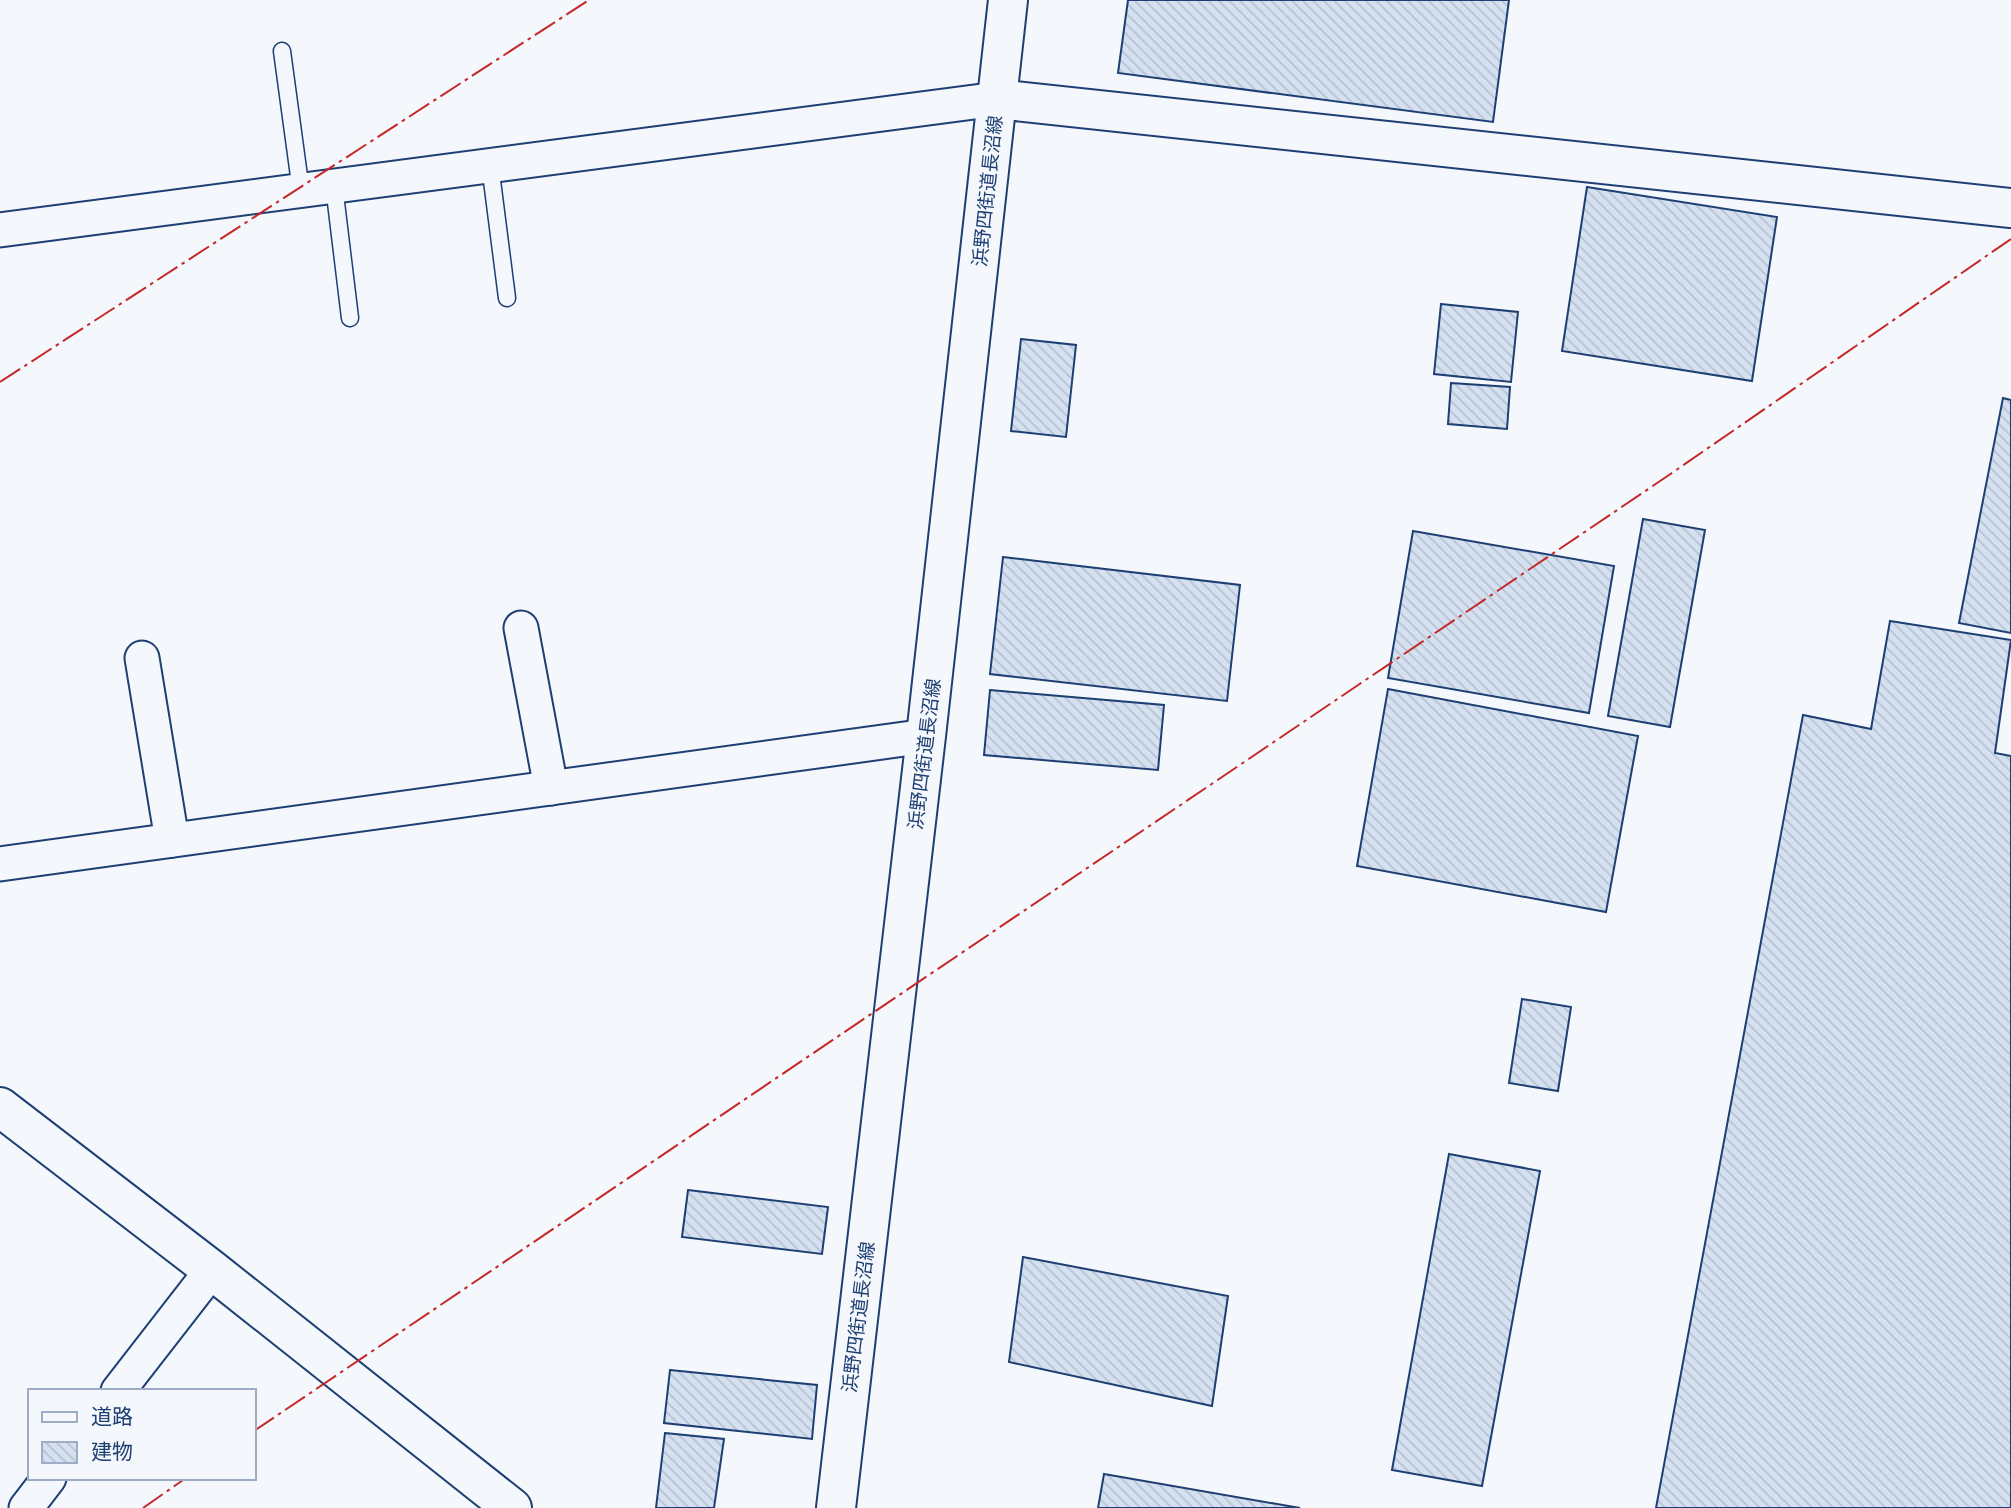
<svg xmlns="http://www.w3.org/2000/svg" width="2011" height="1508" font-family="Lora,'Noto Sans JP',serif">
	<defs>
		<pattern id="building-back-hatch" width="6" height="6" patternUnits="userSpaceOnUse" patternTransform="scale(1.75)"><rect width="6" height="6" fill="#d5e0f0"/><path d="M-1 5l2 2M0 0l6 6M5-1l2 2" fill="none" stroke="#b6c1d1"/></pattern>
	</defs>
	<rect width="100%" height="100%" fill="#f4f7fb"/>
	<g fill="url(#building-back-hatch)" stroke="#1d3f73" stroke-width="2">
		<polygon points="1128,0 1509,0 1493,122 1118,73"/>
		<polygon points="1587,187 1777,217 1752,381 1562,351"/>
		<polygon points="1441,304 1518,312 1511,382 1434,374"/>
		<polygon points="1021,339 1076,345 1066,437 1011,431"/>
		<polygon points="1451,383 1510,387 1507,429 1448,424"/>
		<polygon points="2003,398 2011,400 2011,633 1959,623"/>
		<polygon points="1643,519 1705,530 1670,727 1608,716"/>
		<polygon points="1413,531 1614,566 1589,713 1388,678"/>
		<polygon points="1003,557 1240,585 1227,701 990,674"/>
		<polygon points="1890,621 2011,640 1995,753 2011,756 2011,1508 1656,1508 1803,715 1871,729"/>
		<polygon points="1388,689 1638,736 1606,912 1357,866"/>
		<polygon points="990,690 1164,705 1158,770 984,755"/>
		<polygon points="1522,999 1571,1007 1558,1091 1509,1083"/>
		<polygon points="1449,1154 1540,1171 1482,1486 1392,1470"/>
		<polygon points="688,1190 828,1207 822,1254 682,1237"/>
		<polygon points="1023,1257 1228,1296 1212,1406 1009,1362"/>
		<polygon points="670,1370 817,1385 812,1439 664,1423"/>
		<polygon points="665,1433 724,1439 714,1508 656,1508"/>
		<polygon points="1104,1474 1300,1508 1098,1508"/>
	</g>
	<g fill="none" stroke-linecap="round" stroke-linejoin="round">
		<g stroke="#1d3f73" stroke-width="19">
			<g id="lane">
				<polyline points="282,51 301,191"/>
				<polyline points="490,165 507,298"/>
				<polyline points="334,186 350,318"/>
			</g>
		</g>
		<g stroke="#1d3f73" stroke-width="37">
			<g id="street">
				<polyline points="0,230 997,99"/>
				<polyline points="521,628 551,788"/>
				<polyline points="142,658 172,840"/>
				<polyline points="0,864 926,736"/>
				<polyline points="118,1391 212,1270"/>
				<polyline points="26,1508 49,1478"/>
			</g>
		</g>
		<g stroke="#1d3f73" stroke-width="42">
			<g id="secondary">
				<polyline points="997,99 2011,208"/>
				<polyline points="0,1107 212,1270 512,1508"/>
			</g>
		</g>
		<g stroke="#1d3f73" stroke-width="42">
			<polyline id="primary" points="836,1508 926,736 1008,0"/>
		</g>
		<use href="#lane" stroke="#f4f7fb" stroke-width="16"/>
		<use href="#street" stroke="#f4f7fb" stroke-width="33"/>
		<use href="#secondary" stroke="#f4f7fb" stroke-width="38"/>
		<use href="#primary" stroke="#f4f7fb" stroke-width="38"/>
		<g stroke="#c62828" stroke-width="2" stroke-dasharray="24 5 3.5 5" stroke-linecap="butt">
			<polyline points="0,382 589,0"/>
			<polyline points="254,1431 1669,475 2011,239"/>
			<polyline points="143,1508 186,1478"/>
		</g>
	</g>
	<g text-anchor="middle" stroke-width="5" stroke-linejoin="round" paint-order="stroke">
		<g font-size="19" fill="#1d3f73" stroke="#f4f7fb">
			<text transform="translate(987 191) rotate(-84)" y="7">浜野四街道長沼線</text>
			<text transform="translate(924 754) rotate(-83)" y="7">浜野四街道長沼線</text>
			<text transform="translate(858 1317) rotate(-83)" y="7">浜野四街道長沼線</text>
		</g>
	</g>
	<rect x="28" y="1389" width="228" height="91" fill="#f4f7fb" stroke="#9eadc5" stroke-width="2"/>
	<rect x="42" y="1412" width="35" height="10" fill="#f4f7fb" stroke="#9eadc5" stroke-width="2"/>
	<text x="91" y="1424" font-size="21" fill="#1d3f73">道路</text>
	<rect x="42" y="1442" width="35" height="21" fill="url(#building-back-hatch)" stroke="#9eadc5" stroke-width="2"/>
	<text x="91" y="1459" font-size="21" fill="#1d3f73">建物</text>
</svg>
